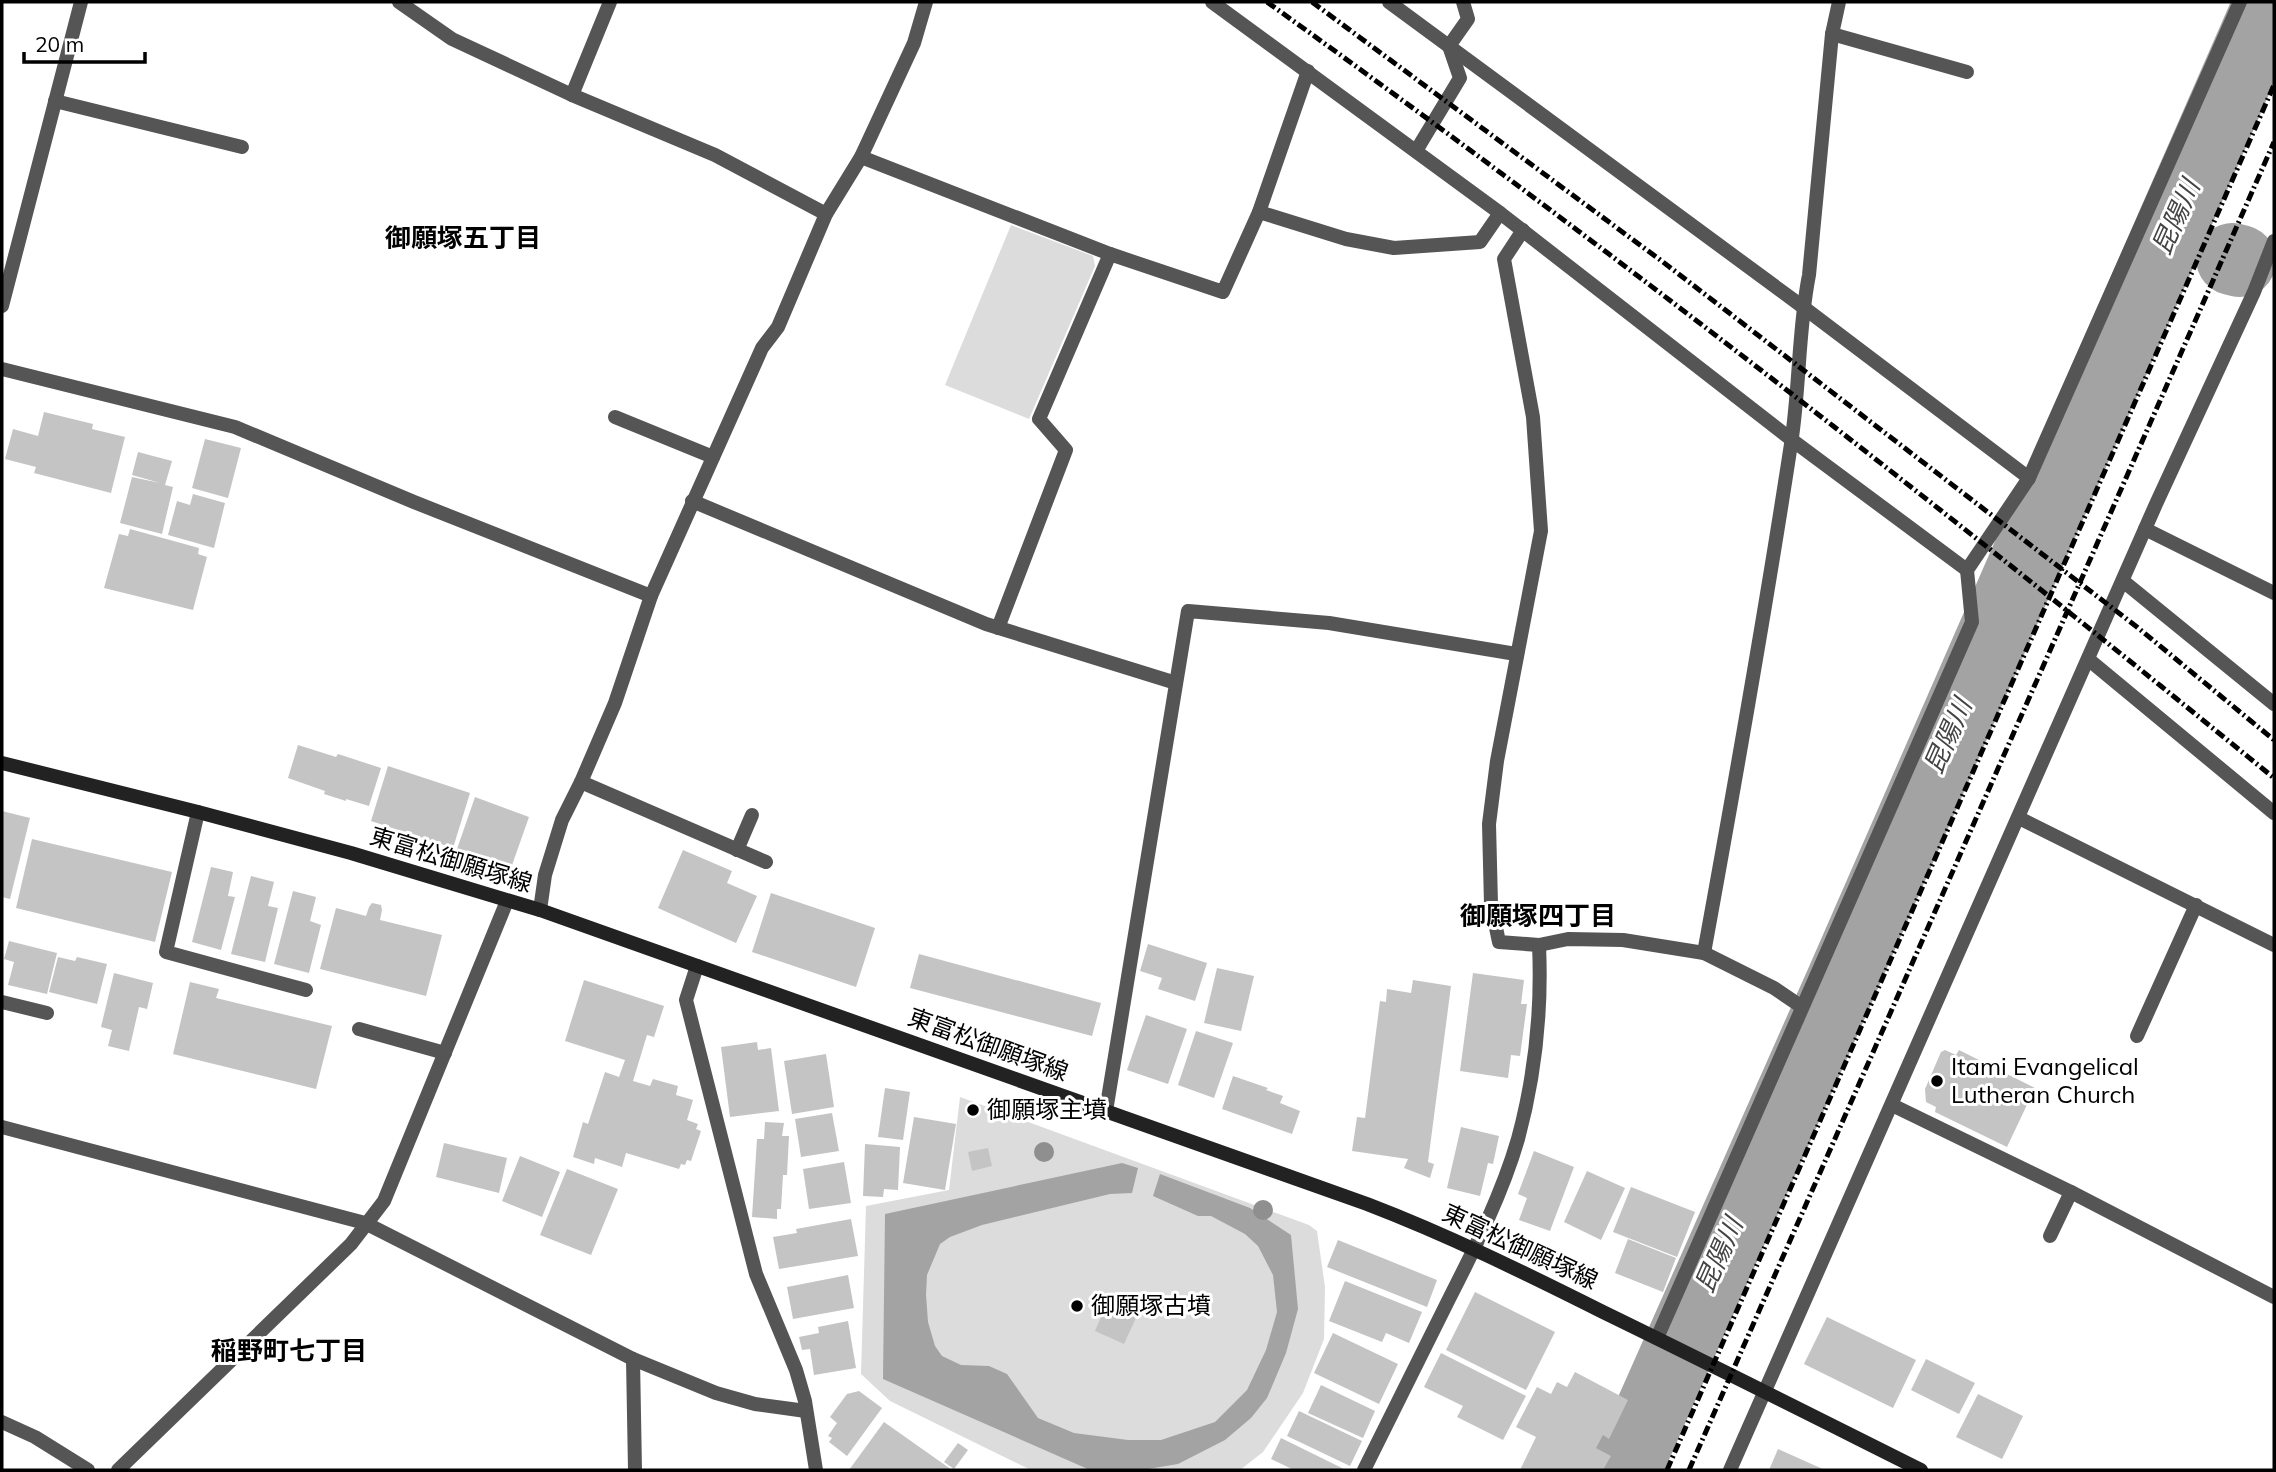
<svg xmlns="http://www.w3.org/2000/svg" width="2276" height="1472" font-family="Mulish,'Noto Sans JP',sans-serif">
	<rect width="100%" height="100%" fill="#fff"/>
	<g fill="#dcdcdc">
		<polygon points="1011,225 1093,256 1095,266 1029,419 945,385"/>
		<polygon points="960,1097 1309,1225 1317,1231 1325,1287 1324,1339 1303,1393 1263,1452 1240,1470 1031,1470 890,1401 861,1374 866,1206 949,1190"/>
	</g>
	<polygon fill="#a3a3a3" points="1122,1163 1138,1168 1132,1193 1110,1194 982,1225 950,1237 940,1244 927,1275 926,1295 928,1322 935,1346 942,1356 961,1365 989,1366 1007,1374 1038,1418 1074,1433 1128,1440 1161,1440 1215,1422 1247,1390 1266,1350 1277,1312 1273,1275 1258,1246 1245,1234 1211,1216 1198,1216 1153,1196 1160,1174 1250,1208 1291,1235 1298,1309 1286,1353 1267,1398 1251,1418 1225,1440 1178,1464 1142,1470 1090,1470 883,1379 885,1214"/>
	<g fill="none" stroke-linecap="round" stroke-linejoin="round">
		<g stroke="#a3a3a3" stroke-width="72">
			<polyline points="2232,259 2240,261"/>
			<polyline points="1625,1470 1842,981 2270,2"/>
		</g>
	</g>
	<g fill="#c4c4c4">
		<polygon points="44,412 93,424 92,429 125,437 111,493 34,473 36,467 5,459 13,429 38,436"/>
		<polygon points="205,439 241,448 228,498 192,488"/>
		<polygon points="138,452 172,461 165,485 173,487 162,534 120,523 132,477 160,483 132,475"/>
		<polygon points="193,494 225,503 214,548 168,535 177,501 190,505"/>
		<polygon points="130,529 199,548 198,554 207,557 193,610 104,588 119,534 128,536"/>
		<polygon points="298,745 336,757 338,754 381,768 369,806 346,799 346,801 324,794 325,791 288,778"/>
		<polygon points="388,766 470,793 453,848 371,821"/>
		<polygon points="475,797 529,817 511,868 457,849"/>
		<polygon points="2,811 30,818 10,899 2,897"/>
		<polygon points="32,839 172,872 155,942 16,908"/>
		<polygon points="683,850 732,871 727,883 757,896 736,943 658,908"/>
		<polygon points="211,867 233,872 228,896 235,897 221,950 192,942"/>
		<polygon points="251,876 274,882 268,906 278,908 265,962 231,954"/>
		<polygon points="293,891 316,897 310,921 321,925 309,973 274,964"/>
		<polygon points="771,893 875,928 856,987 752,952"/>
		<polygon points="372,903 381,905 382,910 380,920 442,935 426,996 320,969 336,908 366,916 369,907"/>
		<polygon points="9,941 57,953 47,994 8,985 14,962 4,959"/>
		<polygon points="1148,944 1207,963 1195,1001 1158,989 1162,978 1140,971"/>
		<polygon points="919,954 1101,1003 1092,1036 910,988"/>
		<polygon points="58,957 75,961 77,957 107,964 97,1004 49,992"/>
		<polygon points="1217,968 1254,976 1241,1031 1204,1023"/>
		<polygon points="114,973 153,983 147,1009 139,1007 129,1051 108,1046 112,1030 101,1027"/>
		<polygon points="1473,973 1524,980 1521,1004 1527,1004 1520,1056 1511,1055 1508,1078 1460,1071"/>
		<polygon points="584,980 664,1006 654,1037 647,1035 633,1081 650,1086 653,1079 678,1086 676,1095 693,1100 687,1120 698,1124 696,1129 701,1131 691,1161 687,1160 685,1165 681,1164 679,1169 626,1153 622,1167 595,1158 594,1164 573,1157 583,1122 588,1124 605,1072 619,1077 625,1060 565,1041"/>
		<polygon points="1413,980 1451,986 1428,1162 1434,1164 1430,1178 1404,1168 1408,1159 1352,1151 1357,1117 1365,1118 1380,1001 1386,1002 1387,989 1411,993"/>
		<polygon points="190,982 219,989 216,998 332,1026 316,1089 173,1054"/>
		<polygon points="1146,1015 1187,1029 1168,1084 1127,1070"/>
		<polygon points="1196,1031 1233,1043 1214,1098 1178,1085"/>
		<polygon points="757,1042 758,1050 771,1048 779,1111 730,1117 721,1047"/>
		<polygon points="1945,1050 1956,1055 1959,1050 2035,1088 2007,1147 1935,1112 1936,1107 1926,1102 1925,1089 1941,1052"/>
		<polygon points="826,1054 834,1107 792,1114 784,1061"/>
		<polygon points="1233,1076 1268,1088 1266,1090 1283,1096 1280,1103 1300,1111 1292,1134 1222,1109"/>
		<polygon points="885,1088 910,1092 903,1140 878,1137"/>
		<polygon points="832,1113 839,1151 801,1157 795,1119"/>
		<polygon points="914,1117 956,1124 945,1190 903,1183"/>
		<polygon points="765,1122 784,1123 782,1136 789,1136 787,1175 783,1175 781,1209 777,1209 777,1219 752,1217 757,1139 764,1139"/>
		<polygon points="1461,1127 1499,1136 1493,1164 1488,1163 1480,1196 1447,1188"/>
		<polygon points="444,1143 507,1158 499,1193 436,1177"/>
		<polygon points="865,1144 900,1147 898,1190 884,1189 883,1197 863,1196"/>
		<polygon points="988,1148 992,1166 972,1171 968,1152"/>
		<polygon points="1534,1151 1574,1167 1550,1231 1519,1220 1527,1198 1518,1194"/>
		<polygon points="520,1156 560,1172 542,1217 502,1201"/>
		<polygon points="844,1162 851,1203 809,1209 803,1169"/>
		<polygon points="567,1169 618,1189 591,1255 540,1235"/>
		<polygon points="1587,1171 1625,1188 1601,1240 1564,1222"/>
		<polygon points="1631,1187 1695,1212 1677,1257 1613,1232"/>
		<polygon points="851,1219 858,1256 779,1269 773,1237 797,1233 796,1229"/>
		<polygon points="1628,1239 1676,1258 1663,1292 1615,1273"/>
		<polygon points="1338,1240 1437,1280 1427,1307 1327,1267"/>
		<polygon points="848,1275 854,1308 793,1319 787,1287"/>
		<polygon points="1345,1281 1422,1312 1409,1343 1386,1333 1382,1342 1329,1321"/>
		<polygon points="1475,1292 1555,1332 1526,1390 1446,1350"/>
		<polygon points="1118,1294 1136,1301 1134,1306 1140,1309 1124,1344 1095,1331 1110,1296 1116,1299"/>
		<polygon points="1827,1317 1916,1360 1893,1408 1804,1364"/>
		<polygon points="848,1321 856,1368 814,1375 810,1349 802,1350 799,1337 819,1333 818,1327"/>
		<polygon points="1333,1333 1398,1364 1379,1404 1314,1373"/>
		<polygon points="1441,1353 1526,1396 1503,1440 1457,1417 1463,1406 1424,1387"/>
		<polygon points="1926,1359 1975,1383 1959,1414 1911,1390"/>
		<polygon points="1575,1372 1628,1400 1609,1439 1603,1435 1596,1448 1611,1456 1603,1470 1520,1470 1536,1437 1516,1427 1537,1387 1551,1394 1557,1382 1567,1387"/>
		<polygon points="1321,1385 1375,1411 1363,1438 1308,1413"/>
		<polygon points="859,1391 882,1408 847,1456 829,1442 832,1438 828,1436 837,1423 830,1417 847,1394"/>
		<polygon points="1978,1394 2023,1416 2002,1459 1956,1437"/>
		<polygon points="1299,1411 1362,1441 1350,1466 1287,1436"/>
		<polygon points="884,1422 952,1470 849,1470"/>
		<polygon points="1281,1438 1346,1470 1294,1470 1271,1459"/>
		<polygon points="958,1443 968,1450 954,1469 944,1462"/>
		<polygon points="1778,1449 1825,1470 1769,1470"/>
	</g>
	<g fill="none" stroke-linecap="round" stroke-linejoin="round">
		<g stroke="#555" stroke-width="14">
			<polyline points="581,782 766,862"/>
			<polyline points="198,812 166,952 306,990"/>
			<polyline points="737,850 752,815"/>
			<polyline points="359,1029 445,1053"/>
			<polyline points="2050,1236 2071,1192"/>
		</g>
		<g stroke="#555" stroke-width="14">
			<polyline points="399,2 452,39 572,95 715,155 826,214"/>
			<polyline points="1212,2 1500,213 1792,440 1967,570"/>
			<polyline points="1389,2 1803,307 2029,478"/>
			<polyline points="1832,34 1967,72"/>
			<polyline points="572,95 610,2"/>
			<polyline points="55,101 242,147"/>
			<polyline points="1416,151 1460,78 1449,46 1468,19 1463,2"/>
			<polyline points="861,157 1110,254 1223,292 1259,212 1308,71"/>
			<polyline points="1259,212 1346,239 1394,248 1480,242 1500,213"/>
			<polyline points="1523,230 1504,259 1533,417 1541,531 1497,761 1489,824 1491,904 1499,942 1539,945 1568,939 1623,940 1704,953 1774,988 1802,1007"/>
			<polyline points="2,306 81,2"/>
			<polyline points="2,369 235,427 414,502 651,596"/>
			<polyline points="615,417 713,457"/>
			<polyline points="692,501 986,624 1176,683"/>
			<polyline points="2145,529 2274,593"/>
			<polyline points="2123,581 2274,704"/>
			<polyline points="998,628 1066,450 1039,419 1110,254"/>
			<polyline points="2088,659 2274,813"/>
			<polyline points="2019,818 2274,945"/>
			<polyline points="540,910 545,875 562,820 581,782 615,703 651,596 762,348 778,327 826,214 861,157 914,43 926,2"/>
			<path d="M1704,953C1735,783 1765,614 1791,444C1800,387 1798,330 1809,275L1832,34L1839,2"/>
			<polyline points="697,966 686,1000 756,1274 796,1370 805,1401 816,1470"/>
			<polyline points="2,1002 47,1013"/>
			<polyline points="2137,1036 2196,905"/>
			<polyline points="1892,1105 2071,1192 2274,1297"/>
			<polyline points="1106,1111 1188,611 1329,623 1516,654"/>
			<polyline points="2,1127 365,1223 633,1359 716,1393 755,1404 806,1411"/>
			<polyline points="1657,1338 1972,622 1967,570 2029,478 2240,2"/>
			<polyline points="633,1359 635,1470"/>
			<polyline points="2,1422 35,1437 88,1470"/>
			<polyline points="118,1470 351,1244 384,1201 507,901"/>
			<path d="M1364,1470C1392,1413 1421,1356 1449,1299C1475,1248 1502,1194 1518,1139C1535,1076 1542,1010 1539,945"/>
			<polyline points="1730,1470 2156,504 2254,292 2274,241"/>
		</g>
		<path stroke="#222" stroke-width="14" d="M2,763L198,812L351,853L540,910L1367,1204C1448,1235 1525,1273 1603,1312C1710,1364 1815,1417 1921,1470"/>
		<g stroke="#000" stroke-width="5" stroke-dasharray="10 3.5 2 3.5" stroke-linecap="butt">
			<path d="M1267,2C1611,249 1946,510 2274,778"/>
			<polyline points="1312,2 1663,262 2137,627 2274,740"/>
			<polyline points="1667,1470 2274,85"/>
			<polyline points="1689,1470 2274,142"/>
		</g>
	</g>
	<g fill="#8f8f8f">
		<circle cx="1044" cy="1152" r="10"/>
		<circle cx="1263" cy="1210" r="10"/>
	</g>
	<g fill="#000" stroke="#fff" stroke-width="2.5">
		<circle cx="1937" cy="1081" r="7"/>
		<circle cx="973" cy="1110" r="7"/>
		<circle cx="1077" cy="1306" r="7"/>
	</g>
	<g text-anchor="middle" stroke-width="6" stroke-linejoin="round" paint-order="stroke">
		<g font-size="24" fill="#000" stroke="#fff">
			<text transform="translate(451 860) rotate(17)" y="8">東富松御願塚線</text>
			<text transform="translate(988 1045) rotate(20)" y="8">東富松御願塚線</text>
			<text transform="translate(1520 1247) rotate(25)" y="8">東富松御願塚線</text>
		</g>
		<g font-size="24" fill="#000" stroke="#fff" text-anchor="start">
			<text x="1951" y="1075">Itami Evangelical<tspan x="1951" dy="28">Lutheran Church</tspan></text>
			<text x="987" y="1118">御願塚主墳</text>
			<text x="1091" y="1314">御願塚古墳</text>
		</g>
		<g font-size="26" font-style="italic" fill="#444" stroke="#fff">
			<text transform="translate(2176 217) rotate(-66)" y="9">昆陽川</text>
			<text transform="translate(1948 736) rotate(-66)" y="9">昆陽川</text>
			<text transform="translate(1719 1255) rotate(-66)" y="9">昆陽川</text>
		</g>
		<g font-size="26" font-weight="bold" fill="#000" stroke="#fff">
			<text x="463" y="247">御願塚五丁目</text>
			<text x="1538" y="925">御願塚四丁目</text>
			<text x="289" y="1360">稲野町七丁目</text>
		</g>
	</g>
	<rect width="2276" height="1472" fill="none" stroke="#000000" stroke-width="7"/>
	<path d="M24 52v10h121v-10" fill="none" stroke="#000000" stroke-width="3.5"/>
	<text x="35" y="52" font-size="21" fill="#000000" stroke="#ffffff" stroke-width="5" paint-order="stroke">20 m</text>
</svg>
